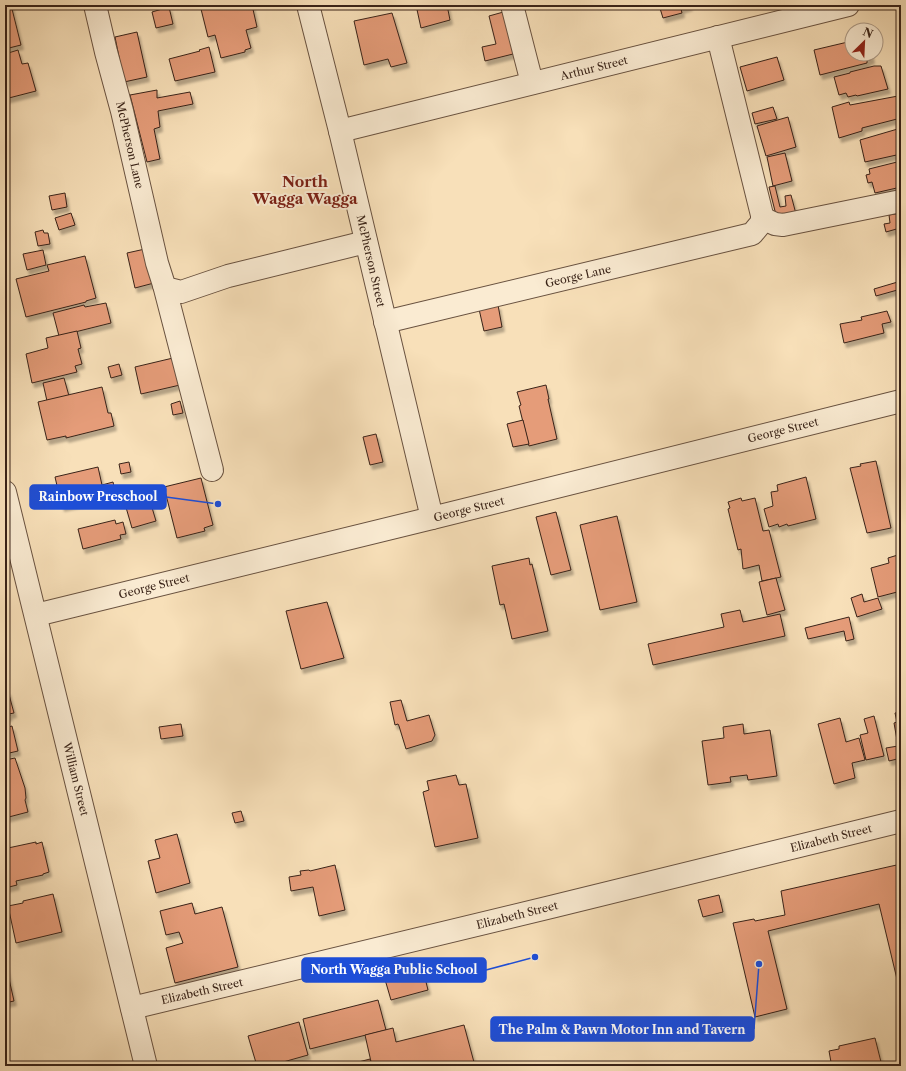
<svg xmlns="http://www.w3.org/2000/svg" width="906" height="1071" font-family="'Libre Caslon Text',serif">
	<defs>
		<filter id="shadow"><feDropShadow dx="2.5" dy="4.5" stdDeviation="1" flood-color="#0004"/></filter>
	</defs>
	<rect width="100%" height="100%" fill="#f8e0b9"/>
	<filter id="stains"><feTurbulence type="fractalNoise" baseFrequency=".005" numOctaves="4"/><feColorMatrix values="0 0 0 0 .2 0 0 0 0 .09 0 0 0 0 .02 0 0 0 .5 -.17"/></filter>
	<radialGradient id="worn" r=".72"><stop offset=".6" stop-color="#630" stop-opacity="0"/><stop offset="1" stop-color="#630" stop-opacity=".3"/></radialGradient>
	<g fill="#e59c79" stroke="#392318" filter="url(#shadow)">
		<polygon points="5,5 11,5 21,45 5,49"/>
		<polygon points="200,5 252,5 257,27 246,30 251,48 245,50 245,52 221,58 215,35 208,37"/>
		<polygon points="416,5 447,5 450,20 421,28"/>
		<polygon points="659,5 690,5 690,6 681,9 682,13 663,18"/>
		<polygon points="169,7 173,24 156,28 152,12"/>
		<polygon points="507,11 517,53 485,61 482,47 496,44 489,16"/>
		<polygon points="392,13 407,63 391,67 388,59 364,65 354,21"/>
		<polygon points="137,32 147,77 124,82 115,37"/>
		<polygon points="852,41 852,54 871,54 872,59 867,61 867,63 820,75 814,50"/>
		<polygon points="209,47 215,72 175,81 169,59 200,51 199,50"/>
		<polygon points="18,50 22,64 28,63 36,91 5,99 5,54"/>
		<polygon points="777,57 784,80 747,91 740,67"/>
		<polygon points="874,66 881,66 888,89 857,96 856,95 848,97 846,93 839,95 834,77 850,73 850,72"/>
		<polygon points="157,90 157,98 190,92 193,104 158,111 160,127 154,129 160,159 147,162 130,95"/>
		<polygon points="898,96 901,107 901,118 862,128 862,131 839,138 832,107 849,102 850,105"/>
		<polygon points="773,107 777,119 755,124 752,113"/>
		<polygon points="788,117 796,147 766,156 757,126"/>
		<polygon points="901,128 901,154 865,162 860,140"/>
		<polygon points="785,153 792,181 773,186 767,157"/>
		<polygon points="901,161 901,187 875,193 872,182 868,183 866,175 870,174 869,169"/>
		<polygon points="775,186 780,207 786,206 785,196 791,195 796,214 777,219 769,187"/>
		<polygon points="65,193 67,207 52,210 49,196"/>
		<polygon points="71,213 75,225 59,230 55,218"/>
		<polygon points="901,213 901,234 900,228 886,232 884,224 890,223 889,215"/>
		<polygon points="43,230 44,233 48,233 50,244 38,246 35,232"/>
		<polygon points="145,249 154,283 135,288 127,253"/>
		<polygon points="43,250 46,265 27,270 23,254"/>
		<polygon points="85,256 96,298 86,301 86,302 26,317 16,279 49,271 47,265"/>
		<polygon points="901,281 901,289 876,296 874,289"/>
		<polygon points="106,303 111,323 59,336 53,313 84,305 85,307"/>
		<polygon points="498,305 502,327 484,331 479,309"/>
		<polygon points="887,311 891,322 882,324 884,333 844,343 840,324 862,320 861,317"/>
		<polygon points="77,331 81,348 78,349 82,364 75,366 77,372 32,383 26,354 48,348 46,338"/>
		<polygon points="173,358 180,385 141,394 135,367"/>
		<polygon points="119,364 122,375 111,378 108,367"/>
		<polygon points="64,378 69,396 47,401 43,383"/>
		<polygon points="546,385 549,399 548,399 557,439 529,446 519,406 521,405 517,392"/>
		<polygon points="102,387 108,413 111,413 114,426 66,438 66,436 47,440 38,402"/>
		<polygon points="180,401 183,413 173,415 171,404"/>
		<polygon points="523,420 529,444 513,447 507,424"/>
		<polygon points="376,434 383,462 370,465 363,437"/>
		<polygon points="876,461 891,528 867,533 850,468 861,466 860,464"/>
		<polygon points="129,462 131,472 121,474 119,464"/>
		<polygon points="98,467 102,485 113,482 116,495 62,507 55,477"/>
		<polygon points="806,477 816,519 788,526 787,524 779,527 778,524 769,527 764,509 773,506 771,492 778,491 777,485"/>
		<polygon points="201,478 213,525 204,528 205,531 177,538 164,487"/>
		<polygon points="147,491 156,521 132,528 123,497"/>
		<polygon points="741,498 742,501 755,498 763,531 769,530 781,577 762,581 759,565 743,569 741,549 738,550 728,509 730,508 728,502"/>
		<polygon points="556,512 571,570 551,575 536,517"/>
		<polygon points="617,516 637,602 600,610 580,525"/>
		<polygon points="115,520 116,524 123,522 126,534 120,535 121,539 83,549 78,529"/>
		<polygon points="901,554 901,591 878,597 871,568 889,563 888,558"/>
		<polygon points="529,558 530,565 532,564 548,631 512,639 504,604 500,605 492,566"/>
		<polygon points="776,578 785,610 767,615 759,582"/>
		<polygon points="862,594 864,602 878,598 882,609 857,617 851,598"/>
		<polygon points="327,602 344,658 301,669 286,611"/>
		<polygon points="740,610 743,622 780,614 785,636 653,665 648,644 724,627 721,614"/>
		<polygon points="849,617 854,639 846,641 844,631 808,639 805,628"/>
		<polygon points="8,691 14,713 9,714 10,716 5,717 5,692"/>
		<polygon points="401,700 407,721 429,715 435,735 432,741 406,749 399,726 398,724 395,725 390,702"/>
		<polygon points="901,712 901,758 889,761 886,748 898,746 894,723 897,722 895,713"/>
		<polygon points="874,716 884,756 866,760 860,735 868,733 864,719"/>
		<polygon points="840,718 846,742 859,738 865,760 852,763 855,778 834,784 818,724"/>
		<polygon points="181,724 183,736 161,739 159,727"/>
		<polygon points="743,724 744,734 770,730 777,776 748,780 747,775 730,777 731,782 708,785 702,741 724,738 723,727"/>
		<polygon points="12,726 18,751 5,754 5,728"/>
		<polygon points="15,758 25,788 26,798 25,800 28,812 5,818 5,760"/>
		<polygon points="456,775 459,785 466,784 478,838 435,847 423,792 429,790 427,781"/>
		<polygon points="241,811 244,821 235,823 232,813"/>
		<polygon points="177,834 190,883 156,893 148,861 160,858 155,840"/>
		<polygon points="5,838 8,848 36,842 36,844 42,842 49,872 43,874 43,875 16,881 17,885 5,888"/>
		<polygon points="901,864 901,996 879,904 768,931 787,1009 755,1017 733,923 754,919 755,921 785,915 781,891"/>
		<polygon points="335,865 345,910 319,916 313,887 291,891 289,877 301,875 300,871 309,870 310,871"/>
		<polygon points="53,894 62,932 16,943 8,906 23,903 23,901"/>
		<polygon points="719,895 723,912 703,917 698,900"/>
		<polygon points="192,903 195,914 222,907 238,967 175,983 166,948 183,943 179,932 166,935 160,911"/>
		<polygon points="5,961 14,1001 5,1003"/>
		<polygon points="422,966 428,990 391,1000 384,976"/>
		<polygon points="378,1000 386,1030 310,1049 303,1019"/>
		<polygon points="299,1022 308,1055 269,1066 257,1066 248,1036"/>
		<polygon points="464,1025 475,1066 372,1066 365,1035 393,1028 396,1042"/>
		<polygon points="875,1038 882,1066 825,1066 825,1064 831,1062 829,1051 839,1049 839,1046"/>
		<polygon points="370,1059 372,1066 343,1066"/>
	</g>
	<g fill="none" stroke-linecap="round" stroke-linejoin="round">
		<g stroke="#695240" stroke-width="24">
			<g id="minor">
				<polyline points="95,5 106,52 122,111 157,263 164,285 169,289 181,292 228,276 366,242"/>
				<polyline points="308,5 340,131 432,518"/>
				<polyline points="512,5 532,83"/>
				<polyline points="340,131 848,5"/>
				<polyline points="762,218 775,224 783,225 901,201"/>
				<polyline points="164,285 212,470"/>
				<polyline points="385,322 752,234 762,222 762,215 718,37"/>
				<polyline points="5,492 146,1066"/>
				<polyline points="36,615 432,518 901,401"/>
				<polyline points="132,1008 555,906 901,821"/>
			</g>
		</g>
		<use href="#minor" stroke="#faebd2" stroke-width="22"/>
	</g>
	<g text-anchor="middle" stroke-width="4" stroke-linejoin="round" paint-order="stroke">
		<g font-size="11" fill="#392318" stroke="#faebd2">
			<text transform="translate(594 68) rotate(-14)" y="4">Arthur Street</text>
			<text transform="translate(130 145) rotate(77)" y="4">McPherson Lane</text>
			<text transform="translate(371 261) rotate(77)" y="4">McPherson Street</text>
			<text transform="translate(578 276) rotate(-13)" y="4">George Lane</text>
			<text transform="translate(783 430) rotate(-14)" y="4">George Street</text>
			<text transform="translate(469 509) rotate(-14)" y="4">George Street</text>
			<text transform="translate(154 586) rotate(-14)" y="4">George Street</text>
			<text transform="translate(76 779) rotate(76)" y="4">William Street</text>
			<text transform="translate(831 838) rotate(-14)" y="4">Elizabeth Street</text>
			<text transform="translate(517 915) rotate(-14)" y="4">Elizabeth Street</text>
			<text transform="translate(202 991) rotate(-13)" y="4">Elizabeth Street</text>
		</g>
		<g font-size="15" font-weight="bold" fill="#7a1f14" stroke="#faebd2">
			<text x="305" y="187">North<tspan x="305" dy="17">Wagga Wagga</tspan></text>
		</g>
	</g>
	<path fill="none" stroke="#1d4ed8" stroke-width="1.5" d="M218 504L166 497M535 957L486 970M759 964L754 1029"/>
	<g fill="#1d4ed8" stroke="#faebd2" stroke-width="1.5">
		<circle cx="218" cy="504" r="4"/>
		<circle cx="535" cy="957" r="4"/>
		<circle cx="759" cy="964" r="4"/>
	</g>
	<g fill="#1d4ed8" stroke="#1d4ed8" stroke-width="1.5">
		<rect x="30" y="485" width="136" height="24" rx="4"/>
		<rect x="302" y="958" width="184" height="24" rx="4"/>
		<rect x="491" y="1017" width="263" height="24" rx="4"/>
	</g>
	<g font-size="12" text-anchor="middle" font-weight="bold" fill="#fff">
		<text x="98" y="501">Rainbow Preschool</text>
		<text x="394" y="974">North Wagga Public School</text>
		<text x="622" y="1034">The Palm &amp; Pawn Motor Inn and Tavern</text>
	</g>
	<rect width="906" height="1071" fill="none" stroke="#f8e0b9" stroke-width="20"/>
	<rect x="6" y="6" width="894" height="1059" fill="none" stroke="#392318" stroke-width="2"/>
	<rect x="10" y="10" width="886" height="1051" fill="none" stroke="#392318"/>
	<g transform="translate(864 42) rotate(24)"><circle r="19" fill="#faebd2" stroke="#ad9b88"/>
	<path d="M0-3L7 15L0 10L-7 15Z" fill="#8f2418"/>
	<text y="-6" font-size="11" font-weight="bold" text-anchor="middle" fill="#392318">N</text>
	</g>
	<rect width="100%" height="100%" filter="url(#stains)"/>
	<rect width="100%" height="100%" fill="url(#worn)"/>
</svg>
